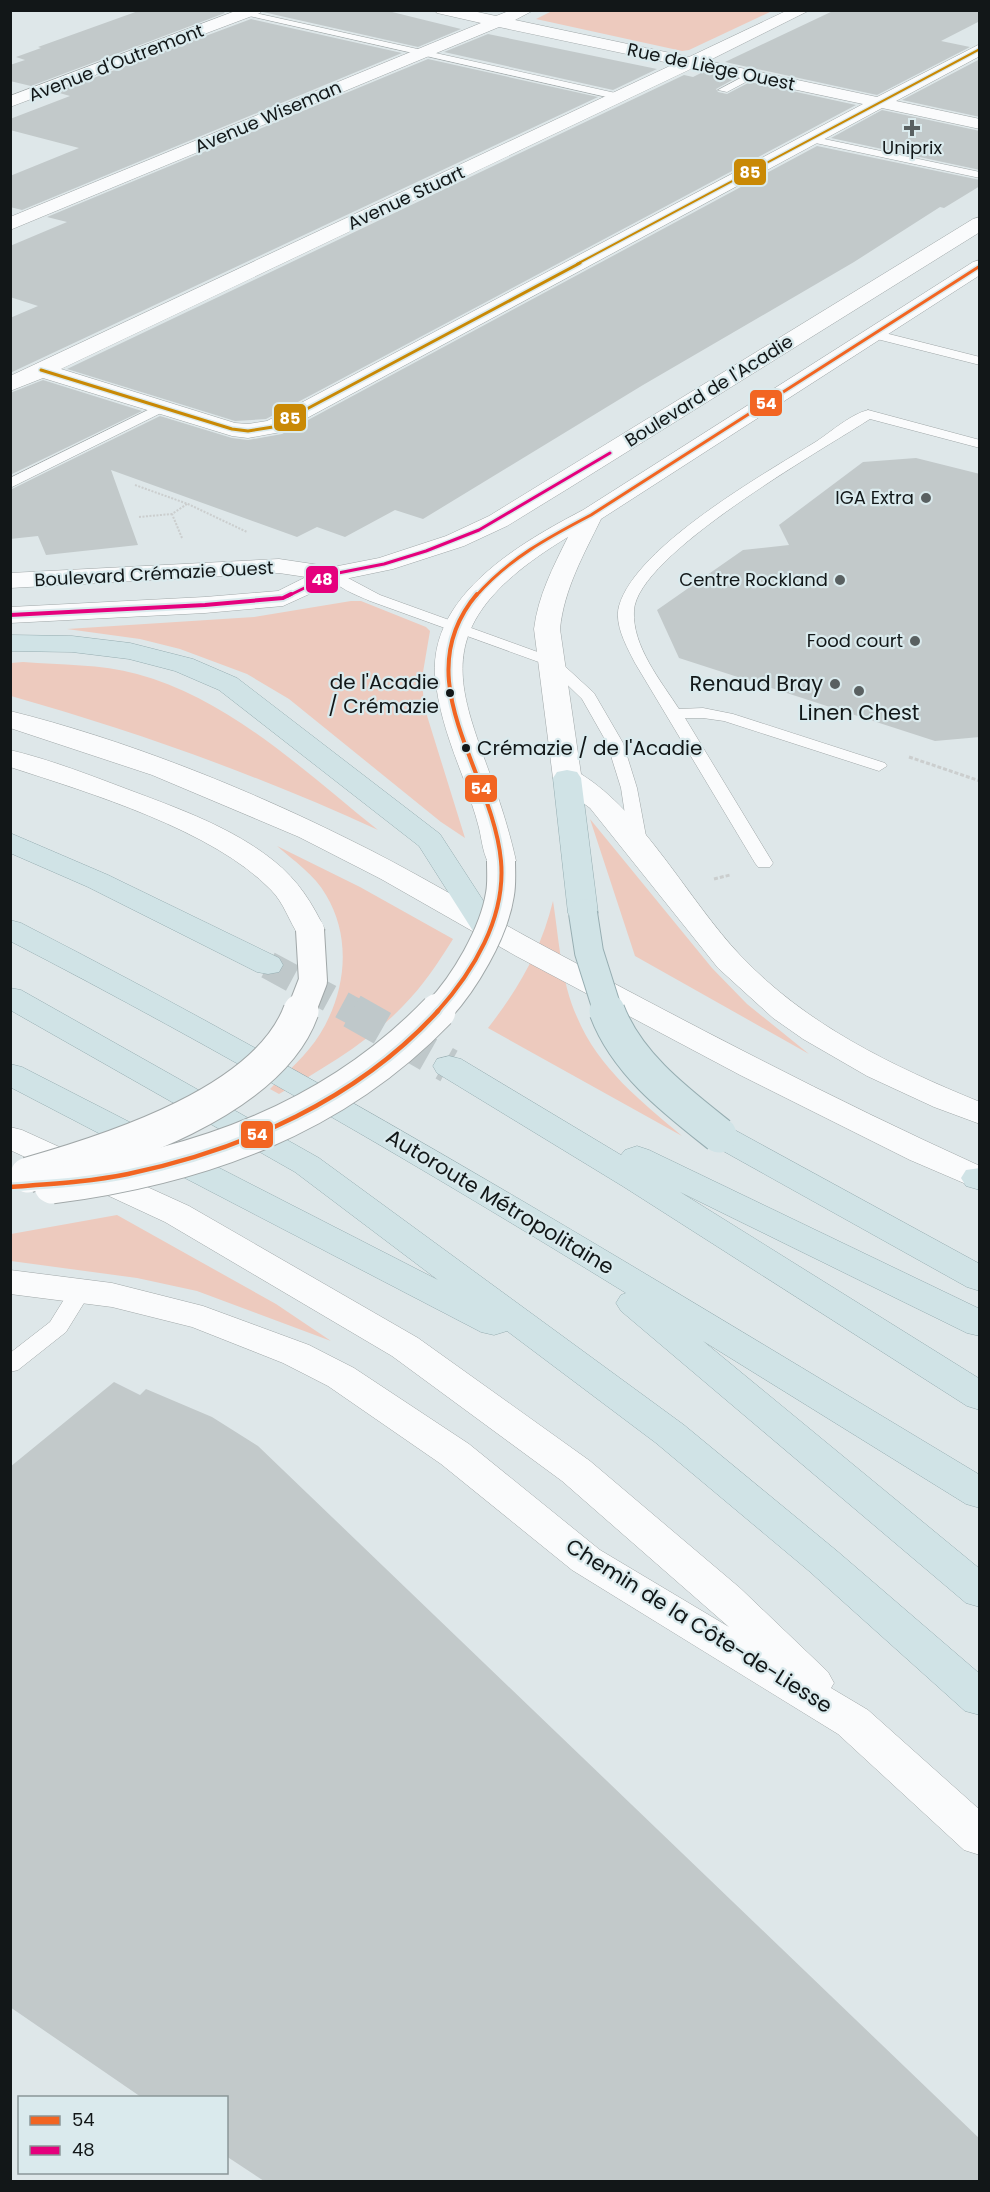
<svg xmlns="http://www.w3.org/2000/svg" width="990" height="2192" font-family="Poppins,sans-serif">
	<rect width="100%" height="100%" fill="#dee7e9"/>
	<g fill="#edcabe">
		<polygon points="554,10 772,10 772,11 689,50 682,51 536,19"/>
		<polygon points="351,601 361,601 426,627 430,631 422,678 424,706 465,838 441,822 289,699 247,674 180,649 140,639 67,629 254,617"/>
		<path d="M23,662C61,665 101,664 137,674C230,699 305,772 378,830C258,775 138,732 11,696V663Z"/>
		<polygon points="590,819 712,968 747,1004 809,1054 635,956"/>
		<path d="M277,846L360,887L453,939C438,963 423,986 403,1006C369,1042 322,1069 279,1094L270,1089C287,1072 307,1055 320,1034C346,992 352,938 326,895C315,875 294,861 277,846Z"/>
		<path d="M553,901C559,939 561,982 577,1017C598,1068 642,1102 682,1136L488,1028C519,988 541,950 553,901Z"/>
		<polygon points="117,1215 276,1304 331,1341 197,1291 137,1278 11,1261 11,1234"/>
	</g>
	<g fill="#c2c9ca">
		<polygon points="141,10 221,10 225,13 31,86 10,81 10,65 25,60 16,57 41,48 38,47"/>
		<polygon points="264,10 384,10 461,29 418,47 263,12"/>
		<polygon points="835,10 980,10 980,21 941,41 970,47 877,95 725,62"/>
		<polygon points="251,19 402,53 22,210 10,207 10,176 79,148 10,130 10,119 70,96 56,92"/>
		<polygon points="488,34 657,69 613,90 444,52"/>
		<polygon points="428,59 598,97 10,373 10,318 38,306 10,297 10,246 67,222 47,217"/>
		<polygon points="980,59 980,117 902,100"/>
		<polygon points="703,72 734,79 716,89 718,92 727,94 750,82 856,105 266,419 235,421 67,369 684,75 693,77"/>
		<polygon points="882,110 980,131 980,170 831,138"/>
		<polygon points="817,146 980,180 980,186 944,208 940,207 854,262 643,385 423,519 395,510 345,537 317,527 297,537 111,470 138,545 46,555 38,536 10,539 10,490 160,416 232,438 248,440 282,434"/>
		<polygon points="43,380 142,411 10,475 10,393"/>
		<polygon points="916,458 980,474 980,737 935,741 679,658 657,610 743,550 789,545 779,525 863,462"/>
		<polygon points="114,1382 140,1395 146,1389 212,1417 258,1446 980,2139 980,2181 264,2181 226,2156 226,2097 141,2097 10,2007 10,1467"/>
	</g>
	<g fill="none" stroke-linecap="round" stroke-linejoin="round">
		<polyline stroke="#bfc8ca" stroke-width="28" stroke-dasharray="28 14" stroke-linecap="butt" points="268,965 355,1012"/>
		<polyline stroke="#bfc8ca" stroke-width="35" stroke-dasharray="35 18" stroke-linecap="butt" points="352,1011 449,1066"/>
		<g stroke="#a0a7a8" stroke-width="1">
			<g id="lane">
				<polygon points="223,10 242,10 620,94 625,97 620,100"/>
				<polygon points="748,74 757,76 727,92 718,90"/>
				<polygon points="810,136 980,172 980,178 806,141 806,137"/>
				<polygon points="873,330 980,357 980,365 869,337 867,334"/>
				<polygon points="160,404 165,405 167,408 165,411 10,488 10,478"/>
				<path d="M868,410L980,440V448L870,419C822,450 636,555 634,611C632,646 661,681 679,709L703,708L733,714L885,763L887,766L879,771L724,721L703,718H685L773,863L770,867H758L755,863L635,663C627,647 614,625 619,606C636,546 764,474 817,441C832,431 851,414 868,410Z"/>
				<path d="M333,570L380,595L557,659L594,693L623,743L637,788L648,847L645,851H633L630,847L621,788L607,743L582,699L547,665L370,601C354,594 337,588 326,574Z"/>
				<polygon points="81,1283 89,1285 92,1290 66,1332 18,1370 10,1372 10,1353 50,1322 73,1285"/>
			</g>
		</g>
		<g stroke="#a0a7a8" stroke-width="1">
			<g id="street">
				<polygon points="238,10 262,10 260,13 10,107 10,96"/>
				<path d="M435,10H468L496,16L511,10H534L515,20L689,57L788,10H810L708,61L877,97L980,44V56L896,101L980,119V129L882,108L281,432L248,438L232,436L43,378L10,391V376L674,64L499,27L10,230V217L481,23L437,13ZM693,68L863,104L267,421L248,424L235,423L61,369Z"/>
			</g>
		</g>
		<g stroke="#a0a7a8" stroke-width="1">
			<g id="secondary">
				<polygon points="980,217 980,232 569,488 507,526 464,546 393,569 340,580 283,606 205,613 10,623 10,607 205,597 278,591 306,577 279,573 10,588 10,573 279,559 333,567 379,558 446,536 489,516 973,219"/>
				<path d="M980,260V275L601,519C584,554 564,589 560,629L581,774C643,812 689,901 740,955C806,1025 892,1066 980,1102V1124L934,1107L867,1076L803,1039L773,1018L718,968L590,808L557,784L553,778L534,629C538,596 553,567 568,537C391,644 483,709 516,861L511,867L501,870L491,867C483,856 482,841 479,828C475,812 469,796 464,780C451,746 438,712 435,675C430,594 522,542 583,510L973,262Z"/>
				<path d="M10,711C123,739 244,787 348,839C414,871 477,910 542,945C686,1022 830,1098 980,1166V1190L910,1160L740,1075L516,956L381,879L299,837L152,775L10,728Z"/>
				<path d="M10,750C52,760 92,776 132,791C180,809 233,828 274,861C298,880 313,904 325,930L321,936L310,939L299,936C289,921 284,903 271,890C213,830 90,793 10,767Z"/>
				<polygon points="10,1127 22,1130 189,1206 418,1338 590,1461 740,1588 828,1672 834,1683 831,1688 868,1710 980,1810 980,1855 964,1850 838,1734 572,1570 441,1464 328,1386 283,1363 192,1327 112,1307 10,1294 10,1270 112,1283 203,1306 309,1345 354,1368 469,1444 600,1550 729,1627 562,1481 392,1356 165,1222 10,1150"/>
			</g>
		</g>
		<g stroke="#96adb1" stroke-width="1">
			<g id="highway">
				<polygon points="10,635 72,636 130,643 193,659 237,678 440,834 499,925 495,931 484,934 473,931 419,846 219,690 175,671 129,659 72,652 10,651"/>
				<polygon points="567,770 577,772 581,778 598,913 594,919 583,922 572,919 568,913 553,778 557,772"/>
				<polygon points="10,833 108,875 279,958 283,965 279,972 268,974 257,972 88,887 10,853"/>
				<path d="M10,920L21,923C351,1092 662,1284 980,1475V1508L966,1504L703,1341L980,1569V1607L966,1603L621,1311L616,1303L621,1295L626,1293C425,1169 221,1050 10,941Z"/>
				<polygon points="10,988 21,990 319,1158 684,1425 837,1551 980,1674 980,1715 965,1711 809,1571 656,1443 507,1331 494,1335 481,1332 10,1087 10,1064 22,1067 438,1280 295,1172 10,1010"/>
				<polygon points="449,1056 461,1059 621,1155 625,1150 637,1146 649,1150 980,1309 980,1336 967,1333 680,1192 980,1379 980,1410 967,1406 624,1187 437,1073 433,1066 437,1059"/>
				<polygon points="719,1125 731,1128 980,1264 980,1291 967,1287 707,1142 702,1135 707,1128"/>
				<polygon points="980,1168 980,1190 966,1186 961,1178 966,1170"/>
			</g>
		</g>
		<g stroke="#cbcece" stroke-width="2" stroke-dasharray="2 1.5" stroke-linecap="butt">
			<polyline points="135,485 188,504 247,532"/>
			<polyline points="139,517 172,514"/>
			<polyline points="182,538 172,514 187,504"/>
		</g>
		<g stroke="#cbcece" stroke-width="3" stroke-dasharray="4 2" stroke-linecap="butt">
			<polyline points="909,757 980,781"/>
			<polyline points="714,879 730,875"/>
		</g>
		<use href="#lane" fill="#fafbfc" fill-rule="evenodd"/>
		<use href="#street" fill="#fafbfc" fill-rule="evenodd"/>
		<use href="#secondary" fill="#fafbfc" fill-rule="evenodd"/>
		<use href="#highway" fill="#d0e3e6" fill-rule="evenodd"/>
		<g stroke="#a0a7a8" stroke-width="30" stroke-linecap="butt">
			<g id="secondary-bridge-far1">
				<polyline points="301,1012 313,981 310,930"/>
				<path d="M437,1012C464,984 494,933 500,894C502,883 501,872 501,861"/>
			</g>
		</g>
		<g stroke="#a0a7a8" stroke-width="37" stroke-linecap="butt">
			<g id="secondary-bridge">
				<path d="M28,1175C113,1151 268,1102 301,1011"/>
				<path d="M52,1186C199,1167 334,1119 438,1011"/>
			</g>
		</g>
		<g stroke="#96adb1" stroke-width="30" stroke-linecap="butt">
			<polyline id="highway-bridge-far1" points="583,913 589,952 608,1012"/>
		</g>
		<g stroke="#96adb1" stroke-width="37" stroke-linecap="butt">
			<path id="highway-bridge" d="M607,1011C627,1064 676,1101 719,1135"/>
		</g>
		<use href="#secondary-bridge-far1" stroke="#fafbfc" stroke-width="28"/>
		<use href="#secondary-bridge" stroke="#fafbfc" stroke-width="35"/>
		<use href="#highway-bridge-far1" stroke="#d0e3e6" stroke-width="28"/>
		<use href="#highway-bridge" stroke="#d0e3e6" stroke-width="35"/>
		<g stroke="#daeaed" stroke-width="6">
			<path id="bus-1-far2" d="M476,596C508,559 549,537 591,515L980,266"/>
		</g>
		<g stroke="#daeaed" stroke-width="8">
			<path id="bus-1-far1" d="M437,1012C473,972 506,918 501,861C493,771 404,680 477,594"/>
		</g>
		<g stroke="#daeaed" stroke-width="9">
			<path id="bus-1" d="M10,1187C49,1184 89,1182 128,1174C243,1150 358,1099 438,1011"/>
		</g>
		<g stroke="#daeaed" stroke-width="6">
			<polyline id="bus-2-far1" points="288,596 333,574 384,564 426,551 479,530 610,453"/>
		</g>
		<g stroke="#daeaed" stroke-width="8">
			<polyline id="bus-2" points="10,615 205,605 283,598 291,594"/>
		</g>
		<g stroke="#daeaed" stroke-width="4.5">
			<polyline id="bus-3-far1" points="577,264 980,49"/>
		</g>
		<g stroke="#daeaed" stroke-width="6">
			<polyline id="bus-3" points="41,370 232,429 248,431 273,427 580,263"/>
		</g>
		<use href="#bus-1-far2" stroke="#f26522" stroke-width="3"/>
		<use href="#bus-1-far1" stroke="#f26522" stroke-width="4"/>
		<use href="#bus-1" stroke="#f26522" stroke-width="4.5"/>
		<use href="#bus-2-far1" stroke="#e5007d" stroke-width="3"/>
		<use href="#bus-2" stroke="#e5007d" stroke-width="4"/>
		<use href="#bus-3-far1" stroke="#c98905" stroke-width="2"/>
		<use href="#bus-3" stroke="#c98905" stroke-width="3"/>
	</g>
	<g fill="#596061" stroke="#daeaed" stroke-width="2">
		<path d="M909 119h6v6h6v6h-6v6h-6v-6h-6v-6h6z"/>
		<circle cx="926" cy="498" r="6"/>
		<circle cx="840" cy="580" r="6"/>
		<circle cx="915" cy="641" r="6"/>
		<circle cx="835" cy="684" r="6"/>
		<circle cx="859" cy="691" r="6"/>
	</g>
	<g fill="#121718" stroke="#daeaed" stroke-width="2">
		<circle cx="450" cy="693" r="5"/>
		<circle cx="466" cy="748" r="5"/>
	</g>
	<g text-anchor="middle" stroke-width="4.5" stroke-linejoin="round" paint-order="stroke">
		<g font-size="18" fill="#121718" stroke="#daeaed">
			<text transform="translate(116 63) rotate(-21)" y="6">Avenue d'Outremont</text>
			<text transform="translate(711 67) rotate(12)" y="6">Rue de Liège Ouest</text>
			<text transform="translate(268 117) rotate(-23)" y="6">Avenue Wiseman</text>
			<text transform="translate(406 198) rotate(-25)" y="6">Avenue Stuart</text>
			<text transform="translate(709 391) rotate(-32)" y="6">Boulevard de l'Acadie</text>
			<text transform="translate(154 574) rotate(-3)" y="6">Boulevard Crémazie Ouest</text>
		</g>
		<g font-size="18" fill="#121718" stroke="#daeaed" text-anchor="end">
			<text x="912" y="154" text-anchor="middle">Uniprix</text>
			<text x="914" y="504">IGA Extra</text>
			<text x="828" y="586">Centre Rockland</text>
			<text x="903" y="647">Food court</text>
		</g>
		<g font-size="20" fill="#121718" stroke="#daeaed" text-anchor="end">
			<text x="439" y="689">de l'Acadie<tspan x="439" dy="24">/ Crémazie</tspan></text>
			<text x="477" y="755" text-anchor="start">Crémazie / de l'Acadie</text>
		</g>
		<g font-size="21" fill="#121718" stroke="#daeaed" text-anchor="end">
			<text x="823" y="691">Renaud Bray</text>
			<text x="859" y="720" text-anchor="middle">Linen Chest</text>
		</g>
		<g font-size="21" fill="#121718" stroke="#daeaed">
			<text transform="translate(500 1202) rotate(31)" y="7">Autoroute Métropolitaine</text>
			<text transform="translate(699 1626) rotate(32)" y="7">Chemin de la Côte-de-Liesse</text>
		</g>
	</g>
	<g stroke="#daeaed" stroke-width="2">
		<rect x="733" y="158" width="34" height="28" rx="6" fill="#c98905"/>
		<rect x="749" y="389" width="34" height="28" rx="6" fill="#f26522"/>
		<rect x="273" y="403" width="34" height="29" rx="6" fill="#c98905"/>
		<rect x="305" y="565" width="34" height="29" rx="6" fill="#e5007d"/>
		<rect x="464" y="774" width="34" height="29" rx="6" fill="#f26522"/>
		<rect x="240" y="1120" width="34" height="29" rx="6" fill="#f26522"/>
	</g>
	<g font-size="16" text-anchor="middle" font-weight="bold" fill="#fff">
		<text x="750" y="178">85</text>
		<text x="766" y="409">54</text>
		<text x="290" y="424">85</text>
		<text x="322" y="585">48</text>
		<text x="481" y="794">54</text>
		<text x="257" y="1140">54</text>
	</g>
	<rect width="990" height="2192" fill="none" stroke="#121718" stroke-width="24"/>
	<rect x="18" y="2096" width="210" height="78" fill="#daeaed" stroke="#8a9698" stroke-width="1.5"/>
	<rect x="30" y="2116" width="30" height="9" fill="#f26522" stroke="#8a9698" stroke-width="1.5"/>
	<text x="72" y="2126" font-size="18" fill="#121718">54</text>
	<rect x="30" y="2146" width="30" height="9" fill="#e5007d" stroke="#8a9698" stroke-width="1.5"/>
	<text x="72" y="2156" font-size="18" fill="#121718">48</text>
</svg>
